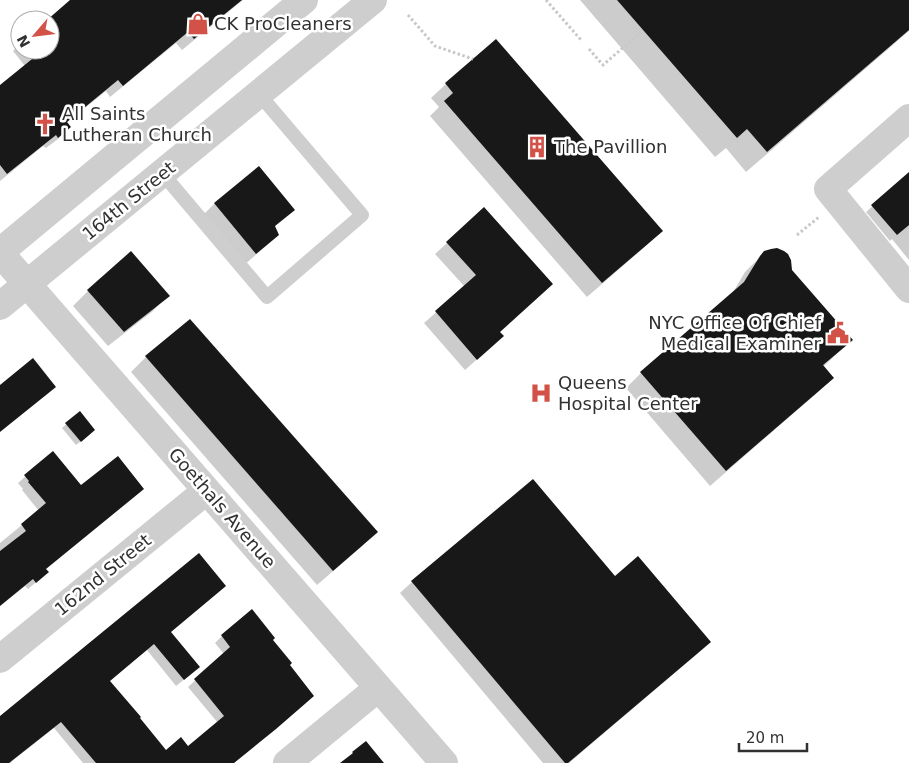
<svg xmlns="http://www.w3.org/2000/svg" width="909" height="763" font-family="'DejaVu Sans',sans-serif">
	<rect width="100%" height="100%" fill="#fff"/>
	<g fill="#0003">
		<polygon points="73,0 243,0 182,50 176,43 110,97 106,91 66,123 69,127 58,139 46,148 43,146 0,181 0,87 25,66 13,51 20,44 20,50 50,50 50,20 49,20"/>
		<polygon points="580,0 909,0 909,31 746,172 726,148 715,157"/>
		<polygon points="496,41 661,231 647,245 587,297 430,116 439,107 431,98 446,84"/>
		<polygon points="909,174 909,260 892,239 890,241 866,212"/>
		<polygon points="215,203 293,210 274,227 278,235 266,246 244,265 203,215"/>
		<polygon points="484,209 499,332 503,336 465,370 424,323 465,287 435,254"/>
		<polygon points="765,252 791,270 851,340 823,367 832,378 817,393 710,486 626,388 641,373 732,294 745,272"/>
		<polygon points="88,291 168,295 153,311 108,346 73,306"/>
		<polygon points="146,357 376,532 361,547 317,585 131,372"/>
		<polygon points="79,413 90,434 76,445 62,428"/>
		<polygon points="53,452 45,570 40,579 28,589 25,586 0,606 0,543 39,511 22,490 23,489 18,483"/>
		<polygon points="615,578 709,642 697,654 569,763 543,763 400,593 412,582"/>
		<polygon points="170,632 191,674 176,686 147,650 109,681 165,752 188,748 218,723 188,687 224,654 215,643 222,636 271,640 288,665 306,703 234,763 83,763 54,728 11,762 12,763 0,763 0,718"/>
	</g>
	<g fill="#181818">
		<polygon points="70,0 242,0 194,39 188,32 123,86 118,80 67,122 71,127 58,138 56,135 7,174 0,165 0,85 37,55 33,50 50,50 50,20 47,20"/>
		<polygon points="617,0 909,0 909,30 767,152 747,129 737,138"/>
		<polygon points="496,39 663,231 602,283 444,101 453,93 445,83"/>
		<polygon points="259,166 295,210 275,226 279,235 256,254 214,203"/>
		<polygon points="909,172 909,225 897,235 871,205"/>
		<polygon points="484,207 553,284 500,332 504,336 477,360 435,311 476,275 446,242"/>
		<polygon points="777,248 784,251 788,254 791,260 792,270 853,340 823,365 834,378 726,471 640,372 744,282 760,256 764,251 771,249"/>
		<polygon points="131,251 170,296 124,332 87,290"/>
		<polygon points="190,319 378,532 333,571 145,356"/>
		<polygon points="33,358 56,387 0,432 0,385"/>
		<polygon points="80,411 95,430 81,442 65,423"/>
		<polygon points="53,451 81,485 118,456 144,489 46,569 49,572 36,583 33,579 0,606 0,551 26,531 21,524 46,503 28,482 29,481 24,475"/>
		<polygon points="533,479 615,576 638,556 711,642 568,763 565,763 411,581"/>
		<polygon points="199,553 226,586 171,632 200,667 184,680 154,644 110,681 141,717 140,718 166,750 181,737 188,746 224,716 194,679 230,647 221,635 252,609 275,638 273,640 292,663 290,665 314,696 276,729 234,763 96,763 61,722 9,763 0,763 0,716"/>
		<polygon points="366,741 384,763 340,763 353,753 352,752"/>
	</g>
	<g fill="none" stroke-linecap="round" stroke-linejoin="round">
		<g stroke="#c8c8c8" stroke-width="3" stroke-dasharray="2.5 2.5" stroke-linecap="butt">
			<polyline points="546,0 581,40"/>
			<polyline points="408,15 435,46 473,59"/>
			<polyline points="589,49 603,65 641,32"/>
			<polyline points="797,235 819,217"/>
		</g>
		<polyline stroke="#cecece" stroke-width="14" points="162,173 267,297 362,215 259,94"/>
		<g stroke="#cecece" stroke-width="28">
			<polyline points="909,118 828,189 909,289"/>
			<polyline points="0,253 444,763"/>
			<polyline points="0,659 206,491"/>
			<polyline points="287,763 378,688"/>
		</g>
		<g stroke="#cecece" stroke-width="28">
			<polyline points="0,252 304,0"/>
			<polyline points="0,306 373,0"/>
		</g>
	</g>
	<defs>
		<g id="shop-bare" transform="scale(1.725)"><path d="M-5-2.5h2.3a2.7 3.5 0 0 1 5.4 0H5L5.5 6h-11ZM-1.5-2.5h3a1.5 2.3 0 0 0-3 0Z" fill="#d35248" stroke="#fff" stroke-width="2.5" paint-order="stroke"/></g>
		<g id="church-bare" transform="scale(1.725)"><path d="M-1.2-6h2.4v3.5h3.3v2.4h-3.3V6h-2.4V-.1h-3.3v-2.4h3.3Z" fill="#d35248" stroke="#fff" stroke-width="2.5" paint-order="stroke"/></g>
		<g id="building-bare" transform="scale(1.725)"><path d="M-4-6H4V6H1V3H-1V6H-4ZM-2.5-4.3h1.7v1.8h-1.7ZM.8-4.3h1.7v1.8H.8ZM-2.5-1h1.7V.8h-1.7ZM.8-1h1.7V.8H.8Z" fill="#d35248" stroke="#fff" stroke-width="2.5" paint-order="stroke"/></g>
		<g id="civic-bare" transform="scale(1.725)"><path d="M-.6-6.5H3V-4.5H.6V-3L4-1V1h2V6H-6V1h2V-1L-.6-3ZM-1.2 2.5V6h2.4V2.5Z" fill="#d35248" stroke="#fff" stroke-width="2.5" paint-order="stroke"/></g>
		<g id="hospital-bare" transform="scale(1.725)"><path d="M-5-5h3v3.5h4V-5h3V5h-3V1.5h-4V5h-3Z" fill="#d35248" stroke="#fff" stroke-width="2.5" paint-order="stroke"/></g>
	</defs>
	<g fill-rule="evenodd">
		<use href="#shop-bare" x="198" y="24"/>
		<use href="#church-bare" x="45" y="124"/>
		<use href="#building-bare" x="537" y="147"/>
		<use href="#civic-bare" x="838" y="333"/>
		<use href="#hospital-bare" x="541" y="393"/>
	</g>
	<g text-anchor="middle" stroke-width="5" stroke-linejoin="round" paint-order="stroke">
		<g font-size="18" fill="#313131" stroke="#fff" text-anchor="start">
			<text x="214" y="30">CK ProCleaners</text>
			<text x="62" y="120">All Saints<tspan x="62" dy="21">Lutheran Church</tspan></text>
			<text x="554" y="153">The Pavillion</text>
			<text x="821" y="329" text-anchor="end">NYC Office Of Chief<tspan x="821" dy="21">Medical Examiner</tspan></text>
			<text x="558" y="389">Queens<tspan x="558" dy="21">Hospital Center</tspan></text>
		</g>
		<g font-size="18" fill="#313131" stroke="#fff">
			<text transform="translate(129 201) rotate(-39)" y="6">164th Street</text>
			<text transform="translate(222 508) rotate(49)" y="6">Goethals Avenue</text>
			<text transform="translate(103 575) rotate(-39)" y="6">162nd Street</text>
		</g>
	</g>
	<g transform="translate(35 35) rotate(242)"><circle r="24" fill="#ffffff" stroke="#adadad"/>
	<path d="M0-4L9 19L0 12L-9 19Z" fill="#d35248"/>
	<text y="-8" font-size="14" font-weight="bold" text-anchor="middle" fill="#313131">N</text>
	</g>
	<path d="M739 743v8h68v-8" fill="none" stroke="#313131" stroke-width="2.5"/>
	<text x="746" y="743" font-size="15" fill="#313131" stroke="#ffffff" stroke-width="4" paint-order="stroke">20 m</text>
</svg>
